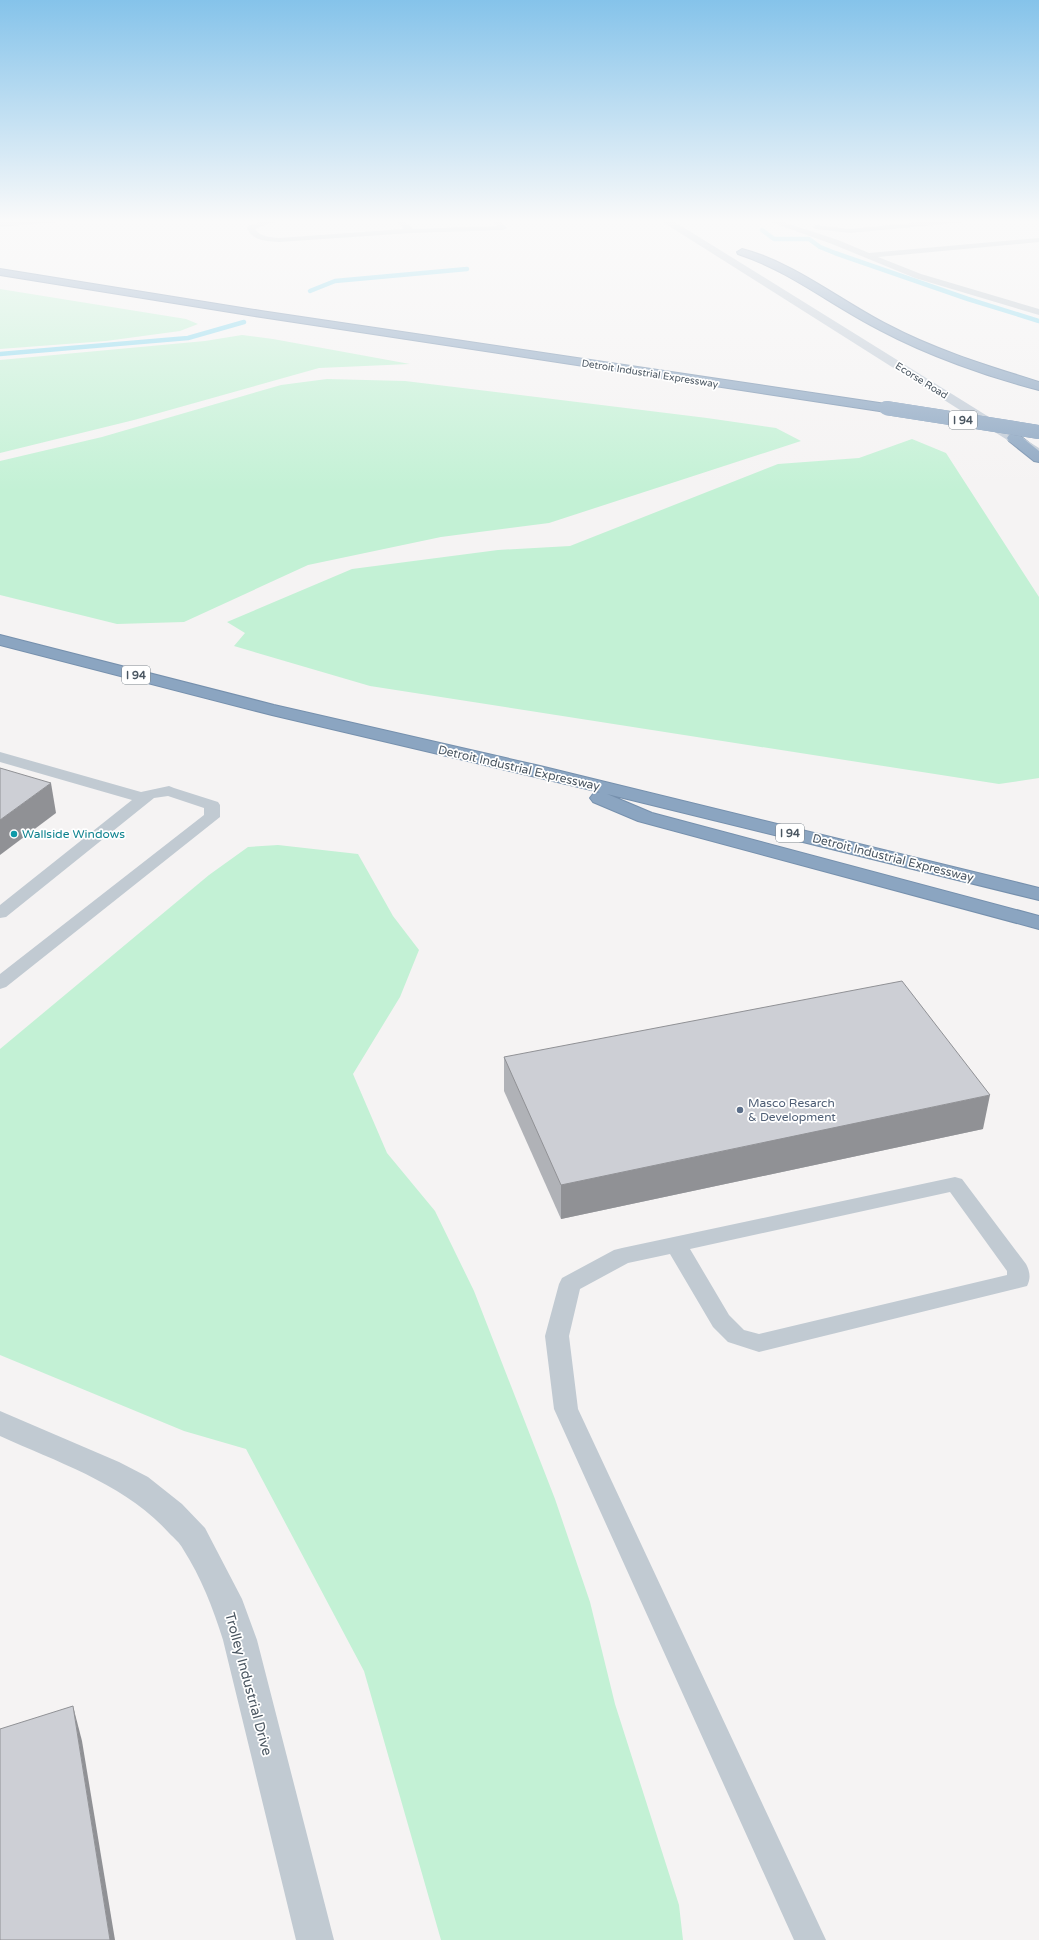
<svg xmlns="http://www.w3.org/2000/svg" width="1039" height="1940" font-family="'Varela Round',sans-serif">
	<rect width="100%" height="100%" fill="#f5f3f3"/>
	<g fill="#c3f1d5">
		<polygon points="0,289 186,319 198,324 180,331 106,341 0,349"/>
		<polygon points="242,335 273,339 410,364 319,368 134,420 0,453 0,360 205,341"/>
		<polygon points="327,379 405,381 707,418 776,428 801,441 549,523 441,537 308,565 184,622 117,624 0,595 0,461 102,437 281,385"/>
		<polygon points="912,439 946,453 1039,597 1039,778 999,784 370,686 234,646 245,633 227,622 352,569 498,550 570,546 778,464 859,458"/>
		<polygon points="278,845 358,854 393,916 419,950 400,997 353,1074 387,1153 435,1211 474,1291 555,1499 590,1602 615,1704 679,1905 683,1940 441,1940 364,1671 246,1449 184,1431 0,1355 0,1049 209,875 248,847"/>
	</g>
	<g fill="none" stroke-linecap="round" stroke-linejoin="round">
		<g stroke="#90daee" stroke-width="4.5">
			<polyline points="762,230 774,239 809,239 820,247 835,253 968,299 1039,321"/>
			<polyline points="310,291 335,281 467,269"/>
			<polyline points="0,354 188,338 244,322"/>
		</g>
		<g stroke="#7690ad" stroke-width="2">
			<g id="highway">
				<path d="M742,249C793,262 841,301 888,325C935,350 988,366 1039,382V390C988,377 927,355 880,330C832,306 790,271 738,254L737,252Z"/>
				<polygon points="0,269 261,311 886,404 892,408 886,412 261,317 0,275"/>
				<polygon points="1014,434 1019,435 1039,451 1039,462 1034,461 1009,441 1007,438 1009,435"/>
				<polygon points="0,635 274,705 540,766 1039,888 1039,900 607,794 652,813 1039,916 1039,929 638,821 593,802 590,798 593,794 600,792 272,715 0,645"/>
			</g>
		</g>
		<g fill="#c1cad2" fill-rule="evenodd">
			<path d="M268,219H292L267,224L255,229C260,237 270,237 279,238L404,229L394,219H403L413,229L497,226L491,219H499L507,228L503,230L411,233L279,242C267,241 252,241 247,228L248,226Z"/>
			<polygon points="762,219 774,219 838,240 869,253 1039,238 1039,242 878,257 921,274 1039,309 1039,315 915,278 832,244"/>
			<polygon points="950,219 981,219 977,221 850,233 816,229 812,227 816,225 850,229"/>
			<polygon points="0,752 141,792 169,786 174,788 218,802 220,805 220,817 6,987 0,989 0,974 204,815 204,808 168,796 154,798 6,917 0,918 0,905 132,800 0,762"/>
			<path d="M955,1177L962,1179L1026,1264C1030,1272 1031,1278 1027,1286L759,1352L728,1342L713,1327L670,1254L628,1263L580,1289L569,1336L578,1409L826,1940H794L554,1409L545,1336L559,1284L562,1278L614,1250L622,1248ZM950,1192L1007,1271V1275L759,1334L744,1330L729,1315L690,1249Z"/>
		</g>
		<path fill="#c1cad2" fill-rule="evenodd" d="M0,1411L119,1462L148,1477L182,1504L205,1528L242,1599L257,1640L334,1940H296L223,1640C213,1608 201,1577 183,1549C180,1543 174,1538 169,1533C125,1484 59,1463 0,1436Z"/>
		<g fill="#c1cbd6" fill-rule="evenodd">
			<polygon points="22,219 63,219 58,222 0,227 0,221"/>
			<polygon points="658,219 670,219 1039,448 1039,458 1034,457"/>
		</g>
		<use href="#highway" fill="#8ba5c1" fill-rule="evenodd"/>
		<g stroke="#7690ad" stroke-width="14" stroke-linecap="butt">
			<polyline id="highway-bridge" points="886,408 1039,432"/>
		</g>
		<use href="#highway-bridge" stroke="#8ba5c1" stroke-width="14"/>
	</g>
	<polygon fill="#b0b2b7" points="504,1057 983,1129 561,1219 504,1091"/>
	<g fill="#909195">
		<polygon points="51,783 56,813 0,855 0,820"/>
		<polygon points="990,1095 983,1129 561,1219 561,1185"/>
		<polygon points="73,1706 82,1741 115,1940 110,1940"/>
	</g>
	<g fill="#cdcfd5" stroke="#909195">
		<polygon points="0,768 51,783 0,820"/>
		<polygon points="902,981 990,1095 561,1185 504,1057"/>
		<polygon points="73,1706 110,1940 0,1940 0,1729"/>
	</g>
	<linearGradient id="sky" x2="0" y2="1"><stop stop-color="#85c3ea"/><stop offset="0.45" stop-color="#fafafa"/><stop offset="1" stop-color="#fafafa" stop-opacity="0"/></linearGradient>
	<rect width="1039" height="491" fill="url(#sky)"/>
	<circle fill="#0f9aa8" stroke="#fff" stroke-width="1.5" cx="14" cy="834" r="4"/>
	<circle fill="#5c6f8a" stroke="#fff" stroke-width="1.5" cx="740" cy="1110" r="4"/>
	<g text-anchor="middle" stroke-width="3.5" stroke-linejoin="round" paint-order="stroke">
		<g font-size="10" fill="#4a5661" stroke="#fff">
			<text transform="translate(650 373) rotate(9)" y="4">Detroit Industrial Expressway</text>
			<text transform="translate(922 380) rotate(32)" y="4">Ecorse Road</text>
		</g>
		<g fill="#fff" stroke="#808990" stroke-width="1">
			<rect x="949" y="411" width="28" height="18" rx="3"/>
			<rect x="122" y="666" width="28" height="18" rx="3"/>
			<rect x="776" y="824" width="28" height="18" rx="3"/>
		</g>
		<g font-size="11" font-weight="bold" fill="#4a5661">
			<text x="963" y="424">I 94</text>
			<text x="136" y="679">I 94</text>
			<text x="790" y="837">I 94</text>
		</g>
		<g font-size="12" fill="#4a5661" stroke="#fff">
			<text transform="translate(519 768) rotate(13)" y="4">Detroit Industrial Expressway</text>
			<text transform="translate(893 858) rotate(14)" y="4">Detroit Industrial Expressway</text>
		</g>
		<g font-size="12" fill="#0d838f" stroke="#fff" text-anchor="start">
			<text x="22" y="838">Wallside Windows</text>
		</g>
		<g font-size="12" fill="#4e5e75" stroke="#fff" text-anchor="start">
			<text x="748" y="1107">Masco Resarch<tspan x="748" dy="14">&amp; Development</tspan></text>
		</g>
		<g font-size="14" fill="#4a5661" stroke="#fff">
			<text transform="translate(249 1684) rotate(75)" y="5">Trolley Industrial Drive</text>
		</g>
	</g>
</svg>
